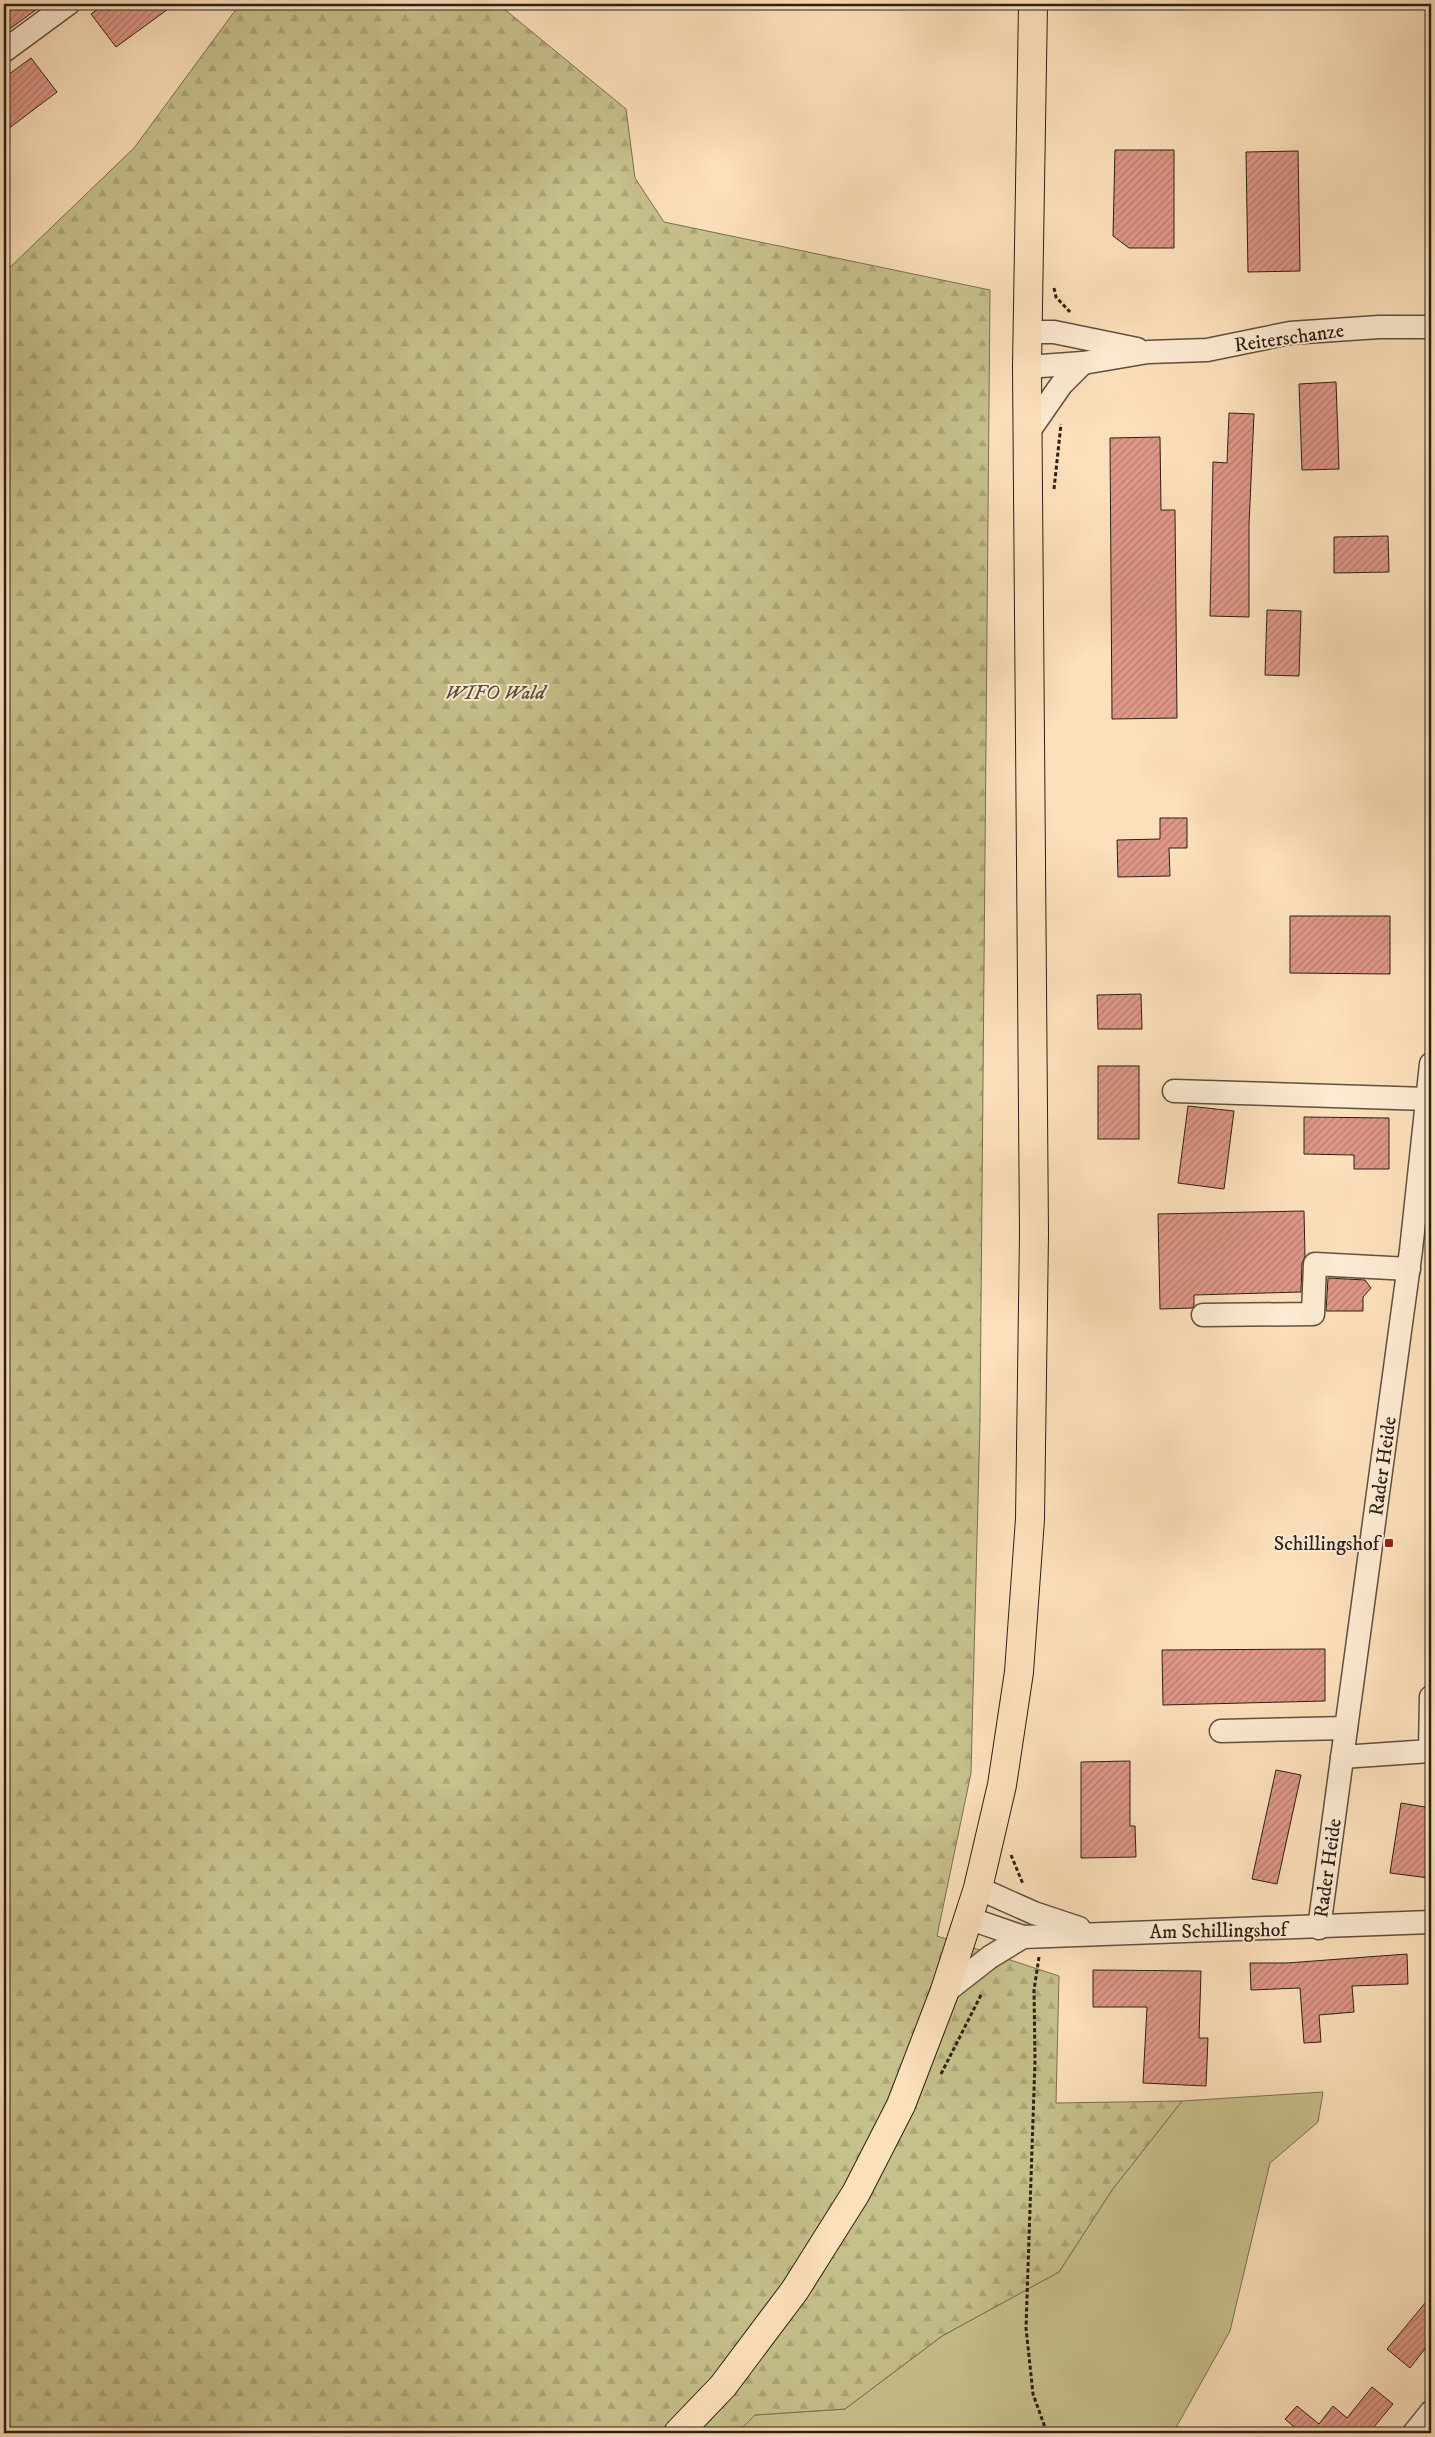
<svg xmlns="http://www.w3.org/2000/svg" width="1435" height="2437" font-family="'IM FELL DW Pica',serif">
	<defs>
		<pattern id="forest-firs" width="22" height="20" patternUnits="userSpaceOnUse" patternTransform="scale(1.25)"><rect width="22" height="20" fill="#c6c08b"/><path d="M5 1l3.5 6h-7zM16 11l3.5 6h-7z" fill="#aaa577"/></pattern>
		<pattern id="building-hatch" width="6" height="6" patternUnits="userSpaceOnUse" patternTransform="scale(1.25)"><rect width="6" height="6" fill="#df9788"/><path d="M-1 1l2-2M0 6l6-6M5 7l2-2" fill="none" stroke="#b57b6e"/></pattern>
	</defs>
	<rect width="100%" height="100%" fill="#fce0bb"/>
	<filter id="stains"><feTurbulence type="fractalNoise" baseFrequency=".004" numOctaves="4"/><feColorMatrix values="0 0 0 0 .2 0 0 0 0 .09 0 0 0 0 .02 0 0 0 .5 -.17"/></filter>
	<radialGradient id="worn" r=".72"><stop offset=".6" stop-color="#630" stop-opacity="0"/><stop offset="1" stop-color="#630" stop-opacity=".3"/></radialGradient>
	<polygon fill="#c6c08b" stroke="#787052" points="1323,2092 1318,2122 1270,2163 1230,2331 1173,2433 737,2433 755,2415 845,2409 942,2336 1059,2272 1112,2190 1182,2101"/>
	<polygon fill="url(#forest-firs)" stroke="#787052" points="240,4 498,4 626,109 635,178 664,222 990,290 980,1422 971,1773 937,1936 1059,1976 1056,2103 1182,2101 1112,2190 1059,2272 942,2336 845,2409 755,2415 737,2433 4,2433 4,273 134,148"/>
	<g fill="url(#building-hatch)" stroke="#2b2018">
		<polygon points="4,4 44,4 4,33"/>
		<polygon points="105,4 175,4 116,47 91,14"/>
		<polygon points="31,58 57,92 4,132 4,78"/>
		<polygon points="1115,150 1174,150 1174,248 1129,248 1113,236"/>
		<polygon points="1298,151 1300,271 1248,272 1246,152"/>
		<polygon points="1336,382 1339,469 1302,470 1299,384"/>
		<polygon points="1229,413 1254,414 1249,525 1249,617 1210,616 1213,462 1227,463"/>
		<polygon points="1160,437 1161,510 1175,510 1177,718 1112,719 1110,438"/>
		<polygon points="1388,536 1389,572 1334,573 1334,537"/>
		<polygon points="1267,610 1301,611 1299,676 1265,675"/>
		<polygon points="1160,818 1187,818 1187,848 1169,848 1170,876 1118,877 1117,840 1160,839"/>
		<polygon points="1290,916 1390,916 1390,974 1290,973"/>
		<polygon points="1141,994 1142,1029 1098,1029 1097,995"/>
		<rect x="1098" y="1066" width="41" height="73"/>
		<polygon points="1188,1106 1234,1111 1224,1189 1178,1183"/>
		<polygon points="1304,1117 1389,1118 1389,1169 1354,1169 1354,1155 1304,1154"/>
		<polygon points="1304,1211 1305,1256 1302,1263 1301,1292 1194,1295 1194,1306 1192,1308 1160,1309 1158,1214"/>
		<polygon points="1328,1278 1365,1280 1371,1288 1363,1297 1363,1311 1326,1311"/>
		<polygon points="1325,1649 1325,1701 1163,1705 1162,1650"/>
		<polygon points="1130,1761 1130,1826 1135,1826 1136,1857 1081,1858 1081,1762"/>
		<polygon points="1276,1770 1301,1775 1277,1884 1252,1879"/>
		<polygon points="1401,1803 1431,1808 1431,1863 1429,1878 1390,1873"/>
		<polygon points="1407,1954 1408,1984 1352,1986 1354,2012 1319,2015 1321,2042 1304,2043 1300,1988 1251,1990 1250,1963 1287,1963"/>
		<polygon points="1093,1970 1201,1971 1199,2038 1208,2038 1206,2086 1143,2083 1147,2007 1093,2007"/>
		<polygon points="1431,2296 1431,2341 1410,2368 1387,2349"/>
		<polygon points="1372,2387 1393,2404 1369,2433 1301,2433 1285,2419 1297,2406 1319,2424 1333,2406 1347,2418"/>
	</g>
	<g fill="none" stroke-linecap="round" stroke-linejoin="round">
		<g stroke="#5f5041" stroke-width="25">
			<g id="minor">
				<polyline points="4,51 68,4"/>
				<polyline points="1027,332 1054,332 1137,349"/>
				<polyline points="1027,367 1083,363 1148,352 1207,350 1290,333 1379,327 1431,327"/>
				<polyline points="1027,434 1061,385 1083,363"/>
				<polyline points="1174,1091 1427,1099"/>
				<polyline points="1203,1315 1313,1314 1315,1264 1409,1269"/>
				<polyline points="1221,1731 1346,1728"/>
				<polyline points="1342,1757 1430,1751 1431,1697"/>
				<polyline points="978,1888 1034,1913 1079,1928"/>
				<polyline points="968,1918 1023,1937"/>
				<polyline points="1319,1928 1411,1250 1431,1064"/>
				<polyline points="944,1993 990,1957 1023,1937 1431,1922"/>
				<polyline points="1414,2433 1431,2412"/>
			</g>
		</g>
		<g stroke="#2b2018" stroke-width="30">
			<polyline id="major" points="678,2433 723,2386 795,2290 856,2193 901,2105 944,1993 978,1888 1002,1785 1019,1672 1030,1519 1034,1234 1027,367 1033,4"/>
		</g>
		<g stroke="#2b2018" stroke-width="3" stroke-dasharray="4 2.5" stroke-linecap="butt">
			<polyline points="1054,288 1056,297 1070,312"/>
			<polyline points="1054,489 1061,424"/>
			<polyline points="1011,1855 1023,1884"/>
			<polyline points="1039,1957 1034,1990 1035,2060 1026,2328 1033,2394 1047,2433"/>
			<polyline points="941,2074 982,1993"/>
		</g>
		<use href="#minor" stroke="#fdebd3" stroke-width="22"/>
		<use href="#major" stroke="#fce0bb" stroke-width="28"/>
	</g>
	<rect fill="#8f2418" stroke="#fdebd3" stroke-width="2" x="1384" y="1538" width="10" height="10" rx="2.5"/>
	<g text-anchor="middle" stroke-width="4" stroke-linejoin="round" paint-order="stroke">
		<g font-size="20" fill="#2b2018" stroke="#fdebd3">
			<text transform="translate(1289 337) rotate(-8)" y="7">Reiterschanze</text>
			<text transform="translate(1382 1466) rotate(-82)" y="7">Rader Heide</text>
			<text transform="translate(1327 1868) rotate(-82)" y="7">Rader Heide</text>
			<text transform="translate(1218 1930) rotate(-1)" y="7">Am Schillingshof</text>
		</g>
		<g font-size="20" font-style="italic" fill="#5a503a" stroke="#fdebd3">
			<text x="495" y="699">WIFO Wald</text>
		</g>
		<g font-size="20" fill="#2b2018" stroke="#fdebd3" text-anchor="end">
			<text x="1379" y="1550">Schillingshof</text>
		</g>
	</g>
	<rect width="1435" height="2437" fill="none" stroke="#fce0bb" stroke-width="20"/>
	<rect x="5" y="5" width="1425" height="2427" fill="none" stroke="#2b2018" stroke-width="2.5"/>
	<rect x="10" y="10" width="1415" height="2417" fill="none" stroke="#2b2018"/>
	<rect width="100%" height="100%" filter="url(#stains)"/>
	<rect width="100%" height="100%" fill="url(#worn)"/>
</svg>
